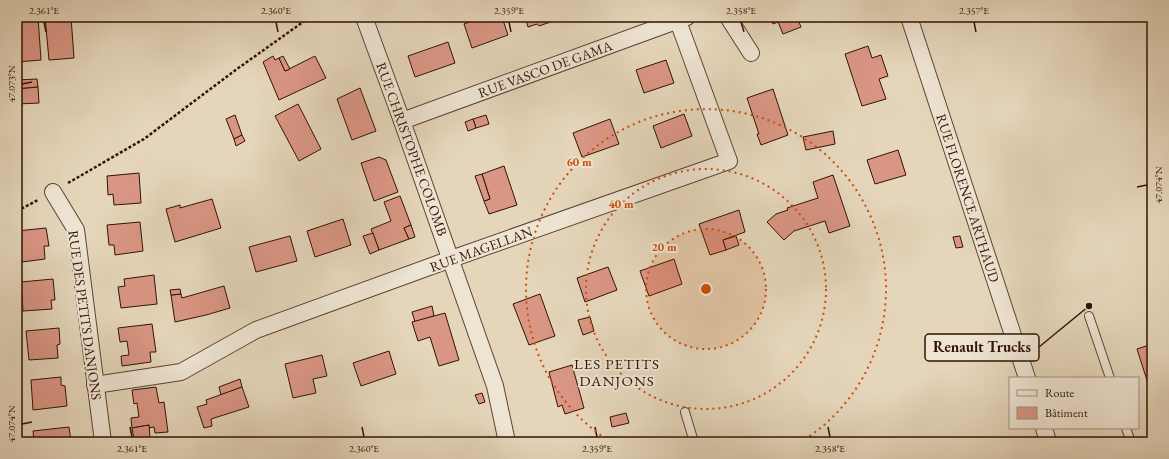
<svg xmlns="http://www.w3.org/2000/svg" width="1169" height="459" font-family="'EB Garamond',serif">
	<rect width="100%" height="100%" fill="#e5d6bb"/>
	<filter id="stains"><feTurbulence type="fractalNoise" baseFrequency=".005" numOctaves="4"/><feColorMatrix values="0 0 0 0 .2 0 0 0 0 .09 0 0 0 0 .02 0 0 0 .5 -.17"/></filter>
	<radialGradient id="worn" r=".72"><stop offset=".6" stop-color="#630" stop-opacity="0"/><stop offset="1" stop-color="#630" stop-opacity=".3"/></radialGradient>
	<g fill="#da9685" stroke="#301300">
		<polygon points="17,17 38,17 41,60 17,62"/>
		<polygon points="45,17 71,17 74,58 49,60"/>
		<polygon points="484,17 502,17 508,35 472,48 464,24"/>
		<polygon points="525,17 558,17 559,19 539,26 537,24 528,27"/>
		<polygon points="590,17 605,17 591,22"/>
		<polygon points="770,17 797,17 801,27 783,34 778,22 773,24"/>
		<polygon points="448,42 455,63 415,77 408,56"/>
		<polygon points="868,46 872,58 881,55 888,76 879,79 886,99 862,106 845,54"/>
		<polygon points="273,56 275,60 279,58 285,71 315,56 326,78 279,100 263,62"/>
		<polygon points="283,56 290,69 285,71 279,58"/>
		<polygon points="666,60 674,83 644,93 636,70"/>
		<polygon points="37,79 38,87 17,89 17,80"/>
		<polygon points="38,87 39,103 17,104 17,89"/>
		<polygon points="360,88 376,131 352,140 337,99"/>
		<polygon points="773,89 788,135 761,145 757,134 759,134 747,98"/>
		<polygon points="298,104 321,149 299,161 275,116"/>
		<polygon points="684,114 692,136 661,148 653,126"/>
		<polygon points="235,115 242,135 234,139 226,119"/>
		<polygon points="486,115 489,124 476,128 473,119"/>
		<polygon points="473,119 476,128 468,131 465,122"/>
		<polygon points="610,119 619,144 582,157 573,133"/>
		<polygon points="833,131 835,144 806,150 803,137"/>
		<polygon points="242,135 245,141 236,146 234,139"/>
		<polygon points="898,150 906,175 875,184 867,160"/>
		<polygon points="379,157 386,160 398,192 374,201 361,163"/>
		<polygon points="504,166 517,205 489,214 484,201 490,199 482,174"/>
		<polygon points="139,173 141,203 114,205 113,194 108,195 107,176"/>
		<polygon points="482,174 490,199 484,201 475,176"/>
		<polygon points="833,175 850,226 829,233 825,221 794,231 784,240 767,222 776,214 788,210 787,208 818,198 813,182"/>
		<polygon points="400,196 411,225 404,228 409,239 379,250 371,229 391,221 384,202"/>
		<polygon points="212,199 221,228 175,242 166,209 180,205 180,208"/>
		<polygon points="739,210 745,232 723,240 726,250 710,255 699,224"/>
		<polygon points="343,219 351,245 315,257 307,231"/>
		<polygon points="140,222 143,251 115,255 114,245 109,245 107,225"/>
		<polygon points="411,225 415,237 409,239 404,228"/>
		<polygon points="46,228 49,246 44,246 45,259 22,262 21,252 17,252 17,231"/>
		<polygon points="373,233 379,250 370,254 363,236"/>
		<polygon points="290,236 297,261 256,272 249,247"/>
		<polygon points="736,236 739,245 726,250 723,240"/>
		<polygon points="960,236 963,247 956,248 953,237"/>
		<polygon points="674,259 682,284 649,296 640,271"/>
		<polygon points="608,267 617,290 585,302 577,278"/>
		<polygon points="154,275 157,304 121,308 118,287 125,286 124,279"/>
		<polygon points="53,279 55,300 51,300 52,309 23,311 21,282"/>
		<polygon points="224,286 230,308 206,315 175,322 171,295 181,294 182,298"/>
		<polygon points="180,289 181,294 171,295 170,290"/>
		<polygon points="540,294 555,336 529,345 513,304"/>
		<polygon points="432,306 434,316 415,322 412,312"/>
		<polygon points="445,313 459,360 439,366 430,337 418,341 412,322"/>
		<polygon points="590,317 594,331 583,335 578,320"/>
		<polygon points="152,324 156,352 150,352 151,362 122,366 121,356 129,355 127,341 120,342 118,328"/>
		<polygon points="59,328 60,344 57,345 58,358 29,360 26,331"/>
		<polygon points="1152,344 1152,396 1137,349"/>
		<polygon points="389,351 396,374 361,386 353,363"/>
		<polygon points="322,355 327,376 313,379 316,393 293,398 285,364"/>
		<polygon points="572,365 584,408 565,414 562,405 558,407 549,372"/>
		<polygon points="61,377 61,385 65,386 67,406 33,410 31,380"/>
		<polygon points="240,379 242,387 221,395 219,387"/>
		<polygon points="156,387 159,403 164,402 168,432 155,433 154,427 149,428 149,425 132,428 131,418 139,417 137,403 134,404 132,390"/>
		<polygon points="242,387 249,407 211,419 212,426 204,428 197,407 207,404 206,400"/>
		<polygon points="482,393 485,402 479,404 475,395"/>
		<polygon points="626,413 629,423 612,427 610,417"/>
		<polygon points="149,425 150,438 134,440 132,428"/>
		<polygon points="69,427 71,442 34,442 33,431"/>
		<polygon points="283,438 284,442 275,442 275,440"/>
	</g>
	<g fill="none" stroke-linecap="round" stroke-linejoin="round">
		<g stroke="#5d442f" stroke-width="10">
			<g id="lane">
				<polyline points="1089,316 1110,378"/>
				<polyline points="685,412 694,442"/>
				<polyline points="1126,428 1131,442"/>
			</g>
		</g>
		<g stroke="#5d442f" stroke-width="18">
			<g id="street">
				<polyline points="364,17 402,121 495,386 507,442"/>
				<polyline points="728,17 751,53"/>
				<polyline points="909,17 1027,378"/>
				<polyline points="402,121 687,17"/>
				<polyline points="53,192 76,230 103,442"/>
				<polyline points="95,385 181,372 256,330 451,259 729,161 678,21"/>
				<polyline points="1044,428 1048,442"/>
			</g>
		</g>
		<g stroke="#301300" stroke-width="2.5" stroke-dasharray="3 2" stroke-linecap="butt">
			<polyline points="68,183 144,139 237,69 310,17"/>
			<polyline points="17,211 38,200"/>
		</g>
		<use href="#lane" stroke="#eee4d3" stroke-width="8"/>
		<use href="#street" stroke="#eee4d3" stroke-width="16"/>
	</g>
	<path fill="none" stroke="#301300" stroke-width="1.5" d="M44,22L46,32M276,22L278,32M509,22L511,32M741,22L744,32M974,22L976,32M22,84L32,82M1137,187L1147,185M22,424L32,422M130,427L132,437M362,427L364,437M595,427L597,437M828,427L830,437"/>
	<circle cx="706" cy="289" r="60" fill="#cc4e0a" fill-opacity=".12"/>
	<g fill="none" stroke="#cc4e0a" stroke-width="2" stroke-dasharray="2 4">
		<circle cx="706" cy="289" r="60"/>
		<circle cx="706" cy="289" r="120"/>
		<path d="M611 442A180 180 0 1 1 801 442"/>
	</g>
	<g text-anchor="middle" stroke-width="4" stroke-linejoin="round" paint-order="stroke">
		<g font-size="14" fill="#301300" stroke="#eee4d3">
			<text transform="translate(545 69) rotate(-20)" y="5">RUE VASCO DE GAMA</text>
			<text transform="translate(412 149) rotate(70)" y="5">RUE CHRISTOPHE COLOMB</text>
			<text transform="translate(968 198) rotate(72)" y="5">RUE FLORENCE ARTHAUD</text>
			<text transform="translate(481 249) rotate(-20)" y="5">RUE MAGELLAN</text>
			<text transform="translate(85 315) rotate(82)" y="5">RUE DES PETITS DANJONS</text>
		</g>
		<g font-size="15" letter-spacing="1" fill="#301300" stroke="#eee4d3">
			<text x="617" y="369">LES PETITS<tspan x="617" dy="17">DANJONS</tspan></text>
		</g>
	</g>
	<circle cx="706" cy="289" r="6" fill="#cc4e0a" stroke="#eee4d3" stroke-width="2"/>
	<g font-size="12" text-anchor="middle" font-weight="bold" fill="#cc4e0a" stroke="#eee4d3" stroke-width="4" stroke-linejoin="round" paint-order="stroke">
		<text x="579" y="166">60 m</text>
		<text x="621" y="208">40 m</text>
		<text x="664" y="251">20 m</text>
	</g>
	<path fill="none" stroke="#301300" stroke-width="1.5" d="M1089 306L1039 347"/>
	<circle fill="#301300" stroke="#eee4d3" stroke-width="1.5" cx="1089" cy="306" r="4"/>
	<rect fill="#eee4d3" stroke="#301300" stroke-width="1.5" x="925" y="334" width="114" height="27" rx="4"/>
	<g font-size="15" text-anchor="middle" font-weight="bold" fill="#301300">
		<text x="982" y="352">Renault Trucks</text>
	</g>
	<rect width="1169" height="459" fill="none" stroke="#e5d6bb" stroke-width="44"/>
	<rect x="1009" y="377" width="130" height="52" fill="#eee4d3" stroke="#a2907f"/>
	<rect x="1017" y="390" width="20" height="6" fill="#eee4d3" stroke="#a2907f"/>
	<text x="1045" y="397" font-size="12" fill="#301300">Route</text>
	<rect x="1017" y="407" width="20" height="12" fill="#da9685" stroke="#a2907f"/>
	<text x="1045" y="417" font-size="12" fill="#301300">Bâtiment</text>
	<rect x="22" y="22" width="1125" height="415" fill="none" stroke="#301300" stroke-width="1.5"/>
	<g font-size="10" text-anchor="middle" fill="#301300">
		<text x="44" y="14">2.361°E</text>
		<text x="276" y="14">2.360°E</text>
		<text x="509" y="14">2.359°E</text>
		<text x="741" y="14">2.358°E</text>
		<text x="974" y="14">2.357°E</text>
		<text transform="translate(11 84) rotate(-90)" y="4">47.073°N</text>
		<text transform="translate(1158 185) rotate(-90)" y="4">47.074°N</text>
		<text transform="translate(11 424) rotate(-90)" y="4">47.074°N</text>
		<text x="132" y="452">2.361°E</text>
		<text x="364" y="452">2.360°E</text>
		<text x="597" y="452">2.359°E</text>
		<text x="830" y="452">2.358°E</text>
	</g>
	<rect width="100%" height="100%" filter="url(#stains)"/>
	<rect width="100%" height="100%" fill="url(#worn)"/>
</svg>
